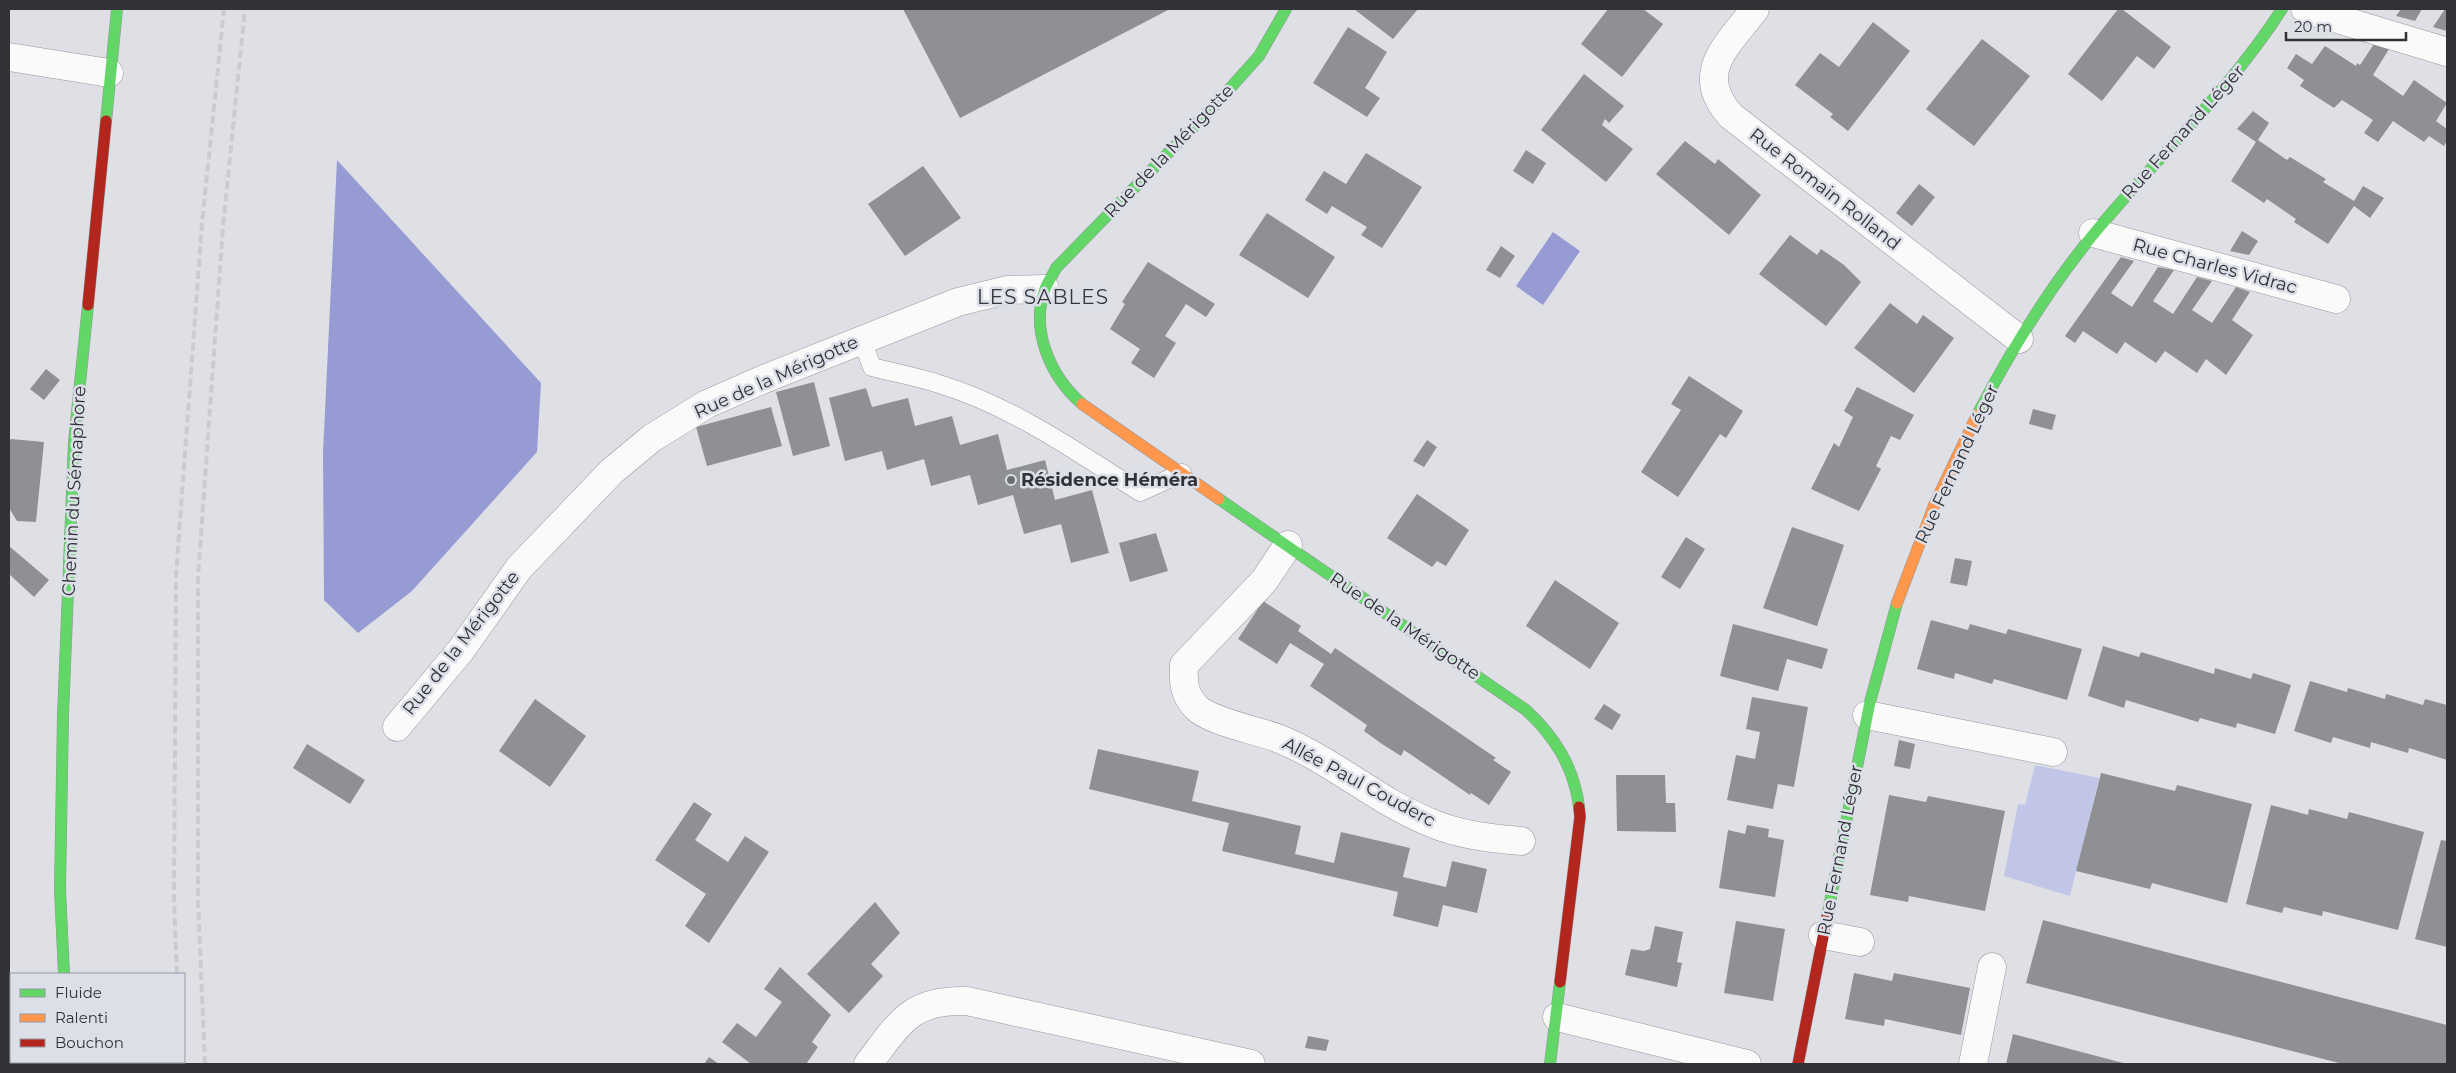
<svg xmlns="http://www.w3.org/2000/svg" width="2456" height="1073" font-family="Montserrat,sans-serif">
	<rect width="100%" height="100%" fill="#dfe0e5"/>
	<polygon fill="#c1c6e9" points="2035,765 2099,778 2070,896 2004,876 2018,804 2025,805"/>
	<g fill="#969bd3">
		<polygon points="337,160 541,383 537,452 412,591 358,633 324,600 323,453"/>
		<polygon points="1553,232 1580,251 1543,305 1516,286"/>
	</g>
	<g fill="#8f9094">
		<polygon points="903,9 1170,9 960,118"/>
		<polygon points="1354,9 1418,9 1393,39"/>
		<polygon points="1608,9 1643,9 1663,24 1622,77 1581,44"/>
		<polygon points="2118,9 2122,9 2171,47 2154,69 2137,56 2102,101 2068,74"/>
		<polygon points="2401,9 2422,9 2415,21 2396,16"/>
		<polygon points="2445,9 2447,9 2447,31 2433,27"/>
		<polygon points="1873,22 1910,51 1848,131 1830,117 1833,114 1795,85 1820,53 1839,67"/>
		<polygon points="1348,27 1387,52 1365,88 1380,98 1367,117 1313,83"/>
		<polygon points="1982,39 2030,76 1974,146 1926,109"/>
		<polygon points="2374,44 2389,49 2373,75 2403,96 2414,80 2447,103 2436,121 2447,129 2447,140 2444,146 2429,136 2424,142 2393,121 2378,142 2364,133 2373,120 2342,100 2334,108 2300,86 2304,80 2287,68 2296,54 2312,64 2325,46 2356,66 2357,63 2360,65"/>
		<polygon points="1584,74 1624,106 1609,123 1605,119 1602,125 1633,149 1606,182 1541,130"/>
		<polygon points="2253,111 2269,123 2258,140 2287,160 2290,157 2326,179 2323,182 2354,201 2363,186 2384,198 2370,218 2354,206 2328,244 2294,222 2296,219 2267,199 2264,203 2231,181 2256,142 2237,129"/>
		<polygon points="1685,141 1715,164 1718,159 1761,195 1729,235 1656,174"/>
		<polygon points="1526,150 1546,163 1533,184 1513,171"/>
		<polygon points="1366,153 1422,187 1382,248 1361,235 1367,227 1332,206 1327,214 1305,200 1324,171 1346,184"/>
		<polygon points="923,166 961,218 905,256 868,204"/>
		<polygon points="1919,184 1935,197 1912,226 1896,213"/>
		<polygon points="1267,213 1335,257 1308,298 1239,255"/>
		<polygon points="2242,231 2258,241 2249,255 2230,251"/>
		<polygon points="1790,235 1817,255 1821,249 1844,265 1861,282 1826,326 1759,274"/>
		<polygon points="1501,246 1515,256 1500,278 1486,270"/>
		<polygon points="2121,257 2134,261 2111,293 2132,307 2158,267 2174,270 2153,301 2173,314 2197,277 2212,281 2192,310 2212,323 2236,287 2250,292 2232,320 2253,335 2226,375 2206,359 2197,373 2165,351 2156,363 2125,342 2117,354 2083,331 2075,343 2065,336"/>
		<polygon points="1148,262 1215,304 1206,317 1186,304 1165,336 1176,343 1154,378 1131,363 1140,349 1110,329 1125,304 1122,302"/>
		<polygon points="1890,303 1917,324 1923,315 1954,338 1914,393 1854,348"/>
		<polygon points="46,369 60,380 44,400 30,389"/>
		<polygon points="1689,376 1743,411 1726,438 1720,434 1678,497 1641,472 1681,410 1671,404"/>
		<polygon points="814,382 830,446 793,456 776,392"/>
		<polygon points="1857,387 1914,415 1900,440 1891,436 1876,466 1881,469 1859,511 1811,489 1834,443 1839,447 1853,417 1844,411"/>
		<polygon points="866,388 872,407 908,398 915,426 952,416 960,445 998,434 1007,470 1045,460 1055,500 1092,490 1109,553 1071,563 1061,524 1024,534 1013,495 978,505 970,475 931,486 924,459 887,470 882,451 845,461 829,398"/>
		<polygon points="771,407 782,446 707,466 696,427"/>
		<polygon points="2033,409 2056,415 2052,430 2029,424"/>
		<polygon points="11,439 44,442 36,522 17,521 9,508 9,441"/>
		<polygon points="1427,440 1437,447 1424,467 1413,461"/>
		<polygon points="1417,494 1469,530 1446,566 1437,561 1432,567 1387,538"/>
		<polygon points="1792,527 1844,545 1817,626 1763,608"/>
		<polygon points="1156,533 1168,571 1130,582 1119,543"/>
		<polygon points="1686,537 1705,549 1680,589 1661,577"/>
		<polygon points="9,546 49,580 34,597 9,574"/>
		<polygon points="1955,558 1972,561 1967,586 1950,583"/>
		<polygon points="1555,580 1619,623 1590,669 1526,626"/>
		<polygon points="1263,601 1301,626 1298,631 1331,654 1335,648 1496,758 1493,760 1511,772 1489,805 1471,793 1470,795 1404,750 1401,756 1382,744 1364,731 1367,725 1310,686 1324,664 1290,643 1277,664 1238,639"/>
		<polygon points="1931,620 1968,630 1970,624 2006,634 2008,629 2082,649 2067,700 1994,679 1992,684 1955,673 1954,679 1917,669"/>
		<polygon points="1733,624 1828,649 1822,669 1787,659 1778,691 1720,676"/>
		<polygon points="2103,646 2139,657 2141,652 2214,674 2215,668 2251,679 2253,673 2291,685 2275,734 2237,723 2236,728 2200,718 2198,722 2126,700 2124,708 2088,696"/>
		<polygon points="2310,681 2347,692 2348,688 2385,699 2386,694 2423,705 2425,699 2447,705 2447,760 2409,748 2408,753 2371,742 2370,748 2333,737 2331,743 2294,731"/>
		<polygon points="1752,697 1808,707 1794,787 1778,784 1773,809 1727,800 1736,755 1755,759 1760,732 1746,729"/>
		<polygon points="535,699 586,736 550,787 499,751"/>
		<polygon points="1604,704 1621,715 1612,730 1594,719"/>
		<polygon points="1899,740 1915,744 1910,769 1894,766"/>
		<polygon points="307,744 365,780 350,804 293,768"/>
		<polygon points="1098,749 1199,771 1192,801 1301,826 1295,854 1334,863 1341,832 1410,848 1403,877 1446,887 1452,861 1487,869 1477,913 1443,905 1438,927 1393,916 1398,892 1222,851 1229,823 1089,789"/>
		<polygon points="2101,773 2175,791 2177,785 2252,804 2227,903 2152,883 2150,889 2076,871"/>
		<polygon points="1616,775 1665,775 1666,803 1675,803 1676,832 1617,831"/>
		<polygon points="1889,795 1926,802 1928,796 2005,811 1985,911 1909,896 1908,902 1870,895"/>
		<polygon points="694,802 712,814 695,840 728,862 745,836 769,852 709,943 685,926 706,894 655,860"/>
		<polygon points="2271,805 2308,815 2309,809 2347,819 2349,812 2424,832 2398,930 2323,911 2322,916 2284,907 2282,913 2246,904"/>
		<polygon points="1747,825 1769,829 1768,837 1784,840 1775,897 1719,888 1728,830 1745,834"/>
		<polygon points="2441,840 2447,841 2447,947 2415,939"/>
		<polygon points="875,902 900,933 871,964 883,976 849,1013 807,974"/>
		<polygon points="2043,920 2447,1025 2447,1064 2343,1064 2026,983"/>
		<polygon points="1736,921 1785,929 1773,1001 1724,993"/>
		<polygon points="1655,926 1683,932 1677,962 1682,963 1677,987 1625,975 1631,949 1644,951 1650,949"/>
		<polygon points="780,967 831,1015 812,1042 818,1047 806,1064 751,1064 722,1042 737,1023 756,1037 782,1002 764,989"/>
		<polygon points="1854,973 1892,981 1894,973 1970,988 1961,1035 1885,1019 1884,1026 1845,1019"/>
		<polygon points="2013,1034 2127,1064 2006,1064"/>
		<polygon points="1308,1036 1329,1040 1326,1051 1305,1048"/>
		<polygon points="709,1057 719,1064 704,1064"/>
	</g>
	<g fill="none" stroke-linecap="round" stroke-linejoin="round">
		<g stroke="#96979b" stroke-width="19">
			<path id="lane" d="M862,340L872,367C895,373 917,377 939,384C1012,406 1077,452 1140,492L1182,473"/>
		</g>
		<g stroke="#96979b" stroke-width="29">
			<g id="street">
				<path d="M1755,9C1728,45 1692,73 1731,116L2019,339"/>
				<polyline points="2305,9 2447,52"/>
				<polyline points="9,57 109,73"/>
				<polyline points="2093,233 2336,299"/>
				<path d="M1288,545L1264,581L1184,665C1183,681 1184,695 1196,707C1210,722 1257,730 1277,738C1331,759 1375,800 1429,822C1458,835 1490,838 1521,841"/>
				<polyline points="1867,715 2053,752"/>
				<polyline points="397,727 461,650 519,568 612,471 652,438 707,404 764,379 958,302 1007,290 1045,289"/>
				<polyline points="1823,935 1860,942"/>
				<polyline points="1557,1017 1747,1064"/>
				<polyline points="67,1062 67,1064"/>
				<path d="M868,1064C900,1023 910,999 967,1001L1251,1064"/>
				<polyline points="1973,1064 1992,967"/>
			</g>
		</g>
		<g stroke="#96979b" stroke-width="12">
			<g id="fast">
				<polyline points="106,121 117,9"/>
				<path d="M1082,404C1050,376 1030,330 1045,289C1048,281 1053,275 1056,268L1215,105L1259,56L1286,9"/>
				<path d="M1977,415C2010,352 2047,291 2092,236C2155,159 2228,93 2282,9"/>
				<path d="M1219,499L1526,710C1555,737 1574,767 1579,807"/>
				<polyline points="1828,912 1870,702 1897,603"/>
				<polyline points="64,974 60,890 63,715 74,442 88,305"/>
				<polyline points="1550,1064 1560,982"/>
			</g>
		</g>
		<g stroke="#96979b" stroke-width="12">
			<g id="slow">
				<polyline points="1082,404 1219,499"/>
				<polyline points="1897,603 1935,503 1977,415"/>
			</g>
		</g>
		<g stroke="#96979b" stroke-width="12">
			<g id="jam">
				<polyline points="88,305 106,121"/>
				<polyline points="1560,982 1580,817 1579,807"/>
				<polyline points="1798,1064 1828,912"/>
			</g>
		</g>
		<use href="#lane" stroke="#fafafb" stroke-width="18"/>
		<use href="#street" stroke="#fafafb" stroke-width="28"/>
		<use href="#fast" stroke="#63d668" stroke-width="11"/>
		<use href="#slow" stroke="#ff974d" stroke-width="11"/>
		<use href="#jam" stroke="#b3261e" stroke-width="11"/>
		<g stroke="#ccccce" stroke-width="4" stroke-dasharray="8 4" stroke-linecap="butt">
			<polyline points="177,974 174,902 176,575 202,224 224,9"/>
			<polyline points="180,1062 180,1064"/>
			<polyline points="205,1064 198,902 198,577 223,227 245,9"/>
		</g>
	</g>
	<circle fill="#6e6f73" stroke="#dcdee8" stroke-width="2" cx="1011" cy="480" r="5"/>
	<g text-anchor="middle" stroke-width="5" stroke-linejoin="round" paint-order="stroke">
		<g font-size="18" fill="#313236" stroke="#dcdee8">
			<text transform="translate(2183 132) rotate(-48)" y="6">Rue Fernand Léger</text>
			<text transform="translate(1169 151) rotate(-46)" y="6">Rue de la Mérigotte</text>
			<text transform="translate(1825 189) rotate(38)" y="6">Rue Romain Rolland</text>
			<text transform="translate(2215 266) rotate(15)" y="6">Rue Charles Vidrac</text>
			<text transform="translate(776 377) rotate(-24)" y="6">Rue de la Mérigotte</text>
			<text transform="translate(1957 464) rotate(-65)" y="6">Rue Fernand Léger</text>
			<text transform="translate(74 491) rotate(-87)" y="6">Chemin du Sémaphore</text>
			<text transform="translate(1405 626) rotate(34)" y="6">Rue de la Mérigotte</text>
			<text transform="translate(461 643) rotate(-52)" y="6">Rue de la Mérigotte</text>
			<text transform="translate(1359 782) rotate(28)" y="6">Allée Paul Couderc</text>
			<text transform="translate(1840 850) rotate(-79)" y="6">Rue Fernand Léger</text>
		</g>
		<g font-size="18" font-weight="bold" fill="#313236" stroke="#dcdee8" text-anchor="start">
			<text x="1021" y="486">Résidence Héméra</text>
		</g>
		<g font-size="20" letter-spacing="1" fill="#35373e" stroke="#dcdee8">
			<text x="1043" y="304">LES SABLES</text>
		</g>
	</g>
	<rect width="2456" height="1073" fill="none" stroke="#313236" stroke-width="20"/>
	<rect x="10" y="973" width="175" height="90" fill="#dcdee8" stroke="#9899a1"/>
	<rect x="20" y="989" width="25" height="8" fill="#63d668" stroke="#9899a1"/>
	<text x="55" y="998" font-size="15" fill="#313236">Fluide</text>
	<rect x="20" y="1014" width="25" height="8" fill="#ff974d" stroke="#9899a1"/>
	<text x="55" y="1023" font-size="15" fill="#313236">Ralenti</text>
	<rect x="20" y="1039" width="25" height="8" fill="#b3261e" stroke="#9899a1"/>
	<text x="55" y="1048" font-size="15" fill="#313236">Bouchon</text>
	<path d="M2286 32v8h120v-8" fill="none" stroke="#313236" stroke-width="2.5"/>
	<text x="2294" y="32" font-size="15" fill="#313236" stroke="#dcdee8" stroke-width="4" paint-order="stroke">20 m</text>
</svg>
